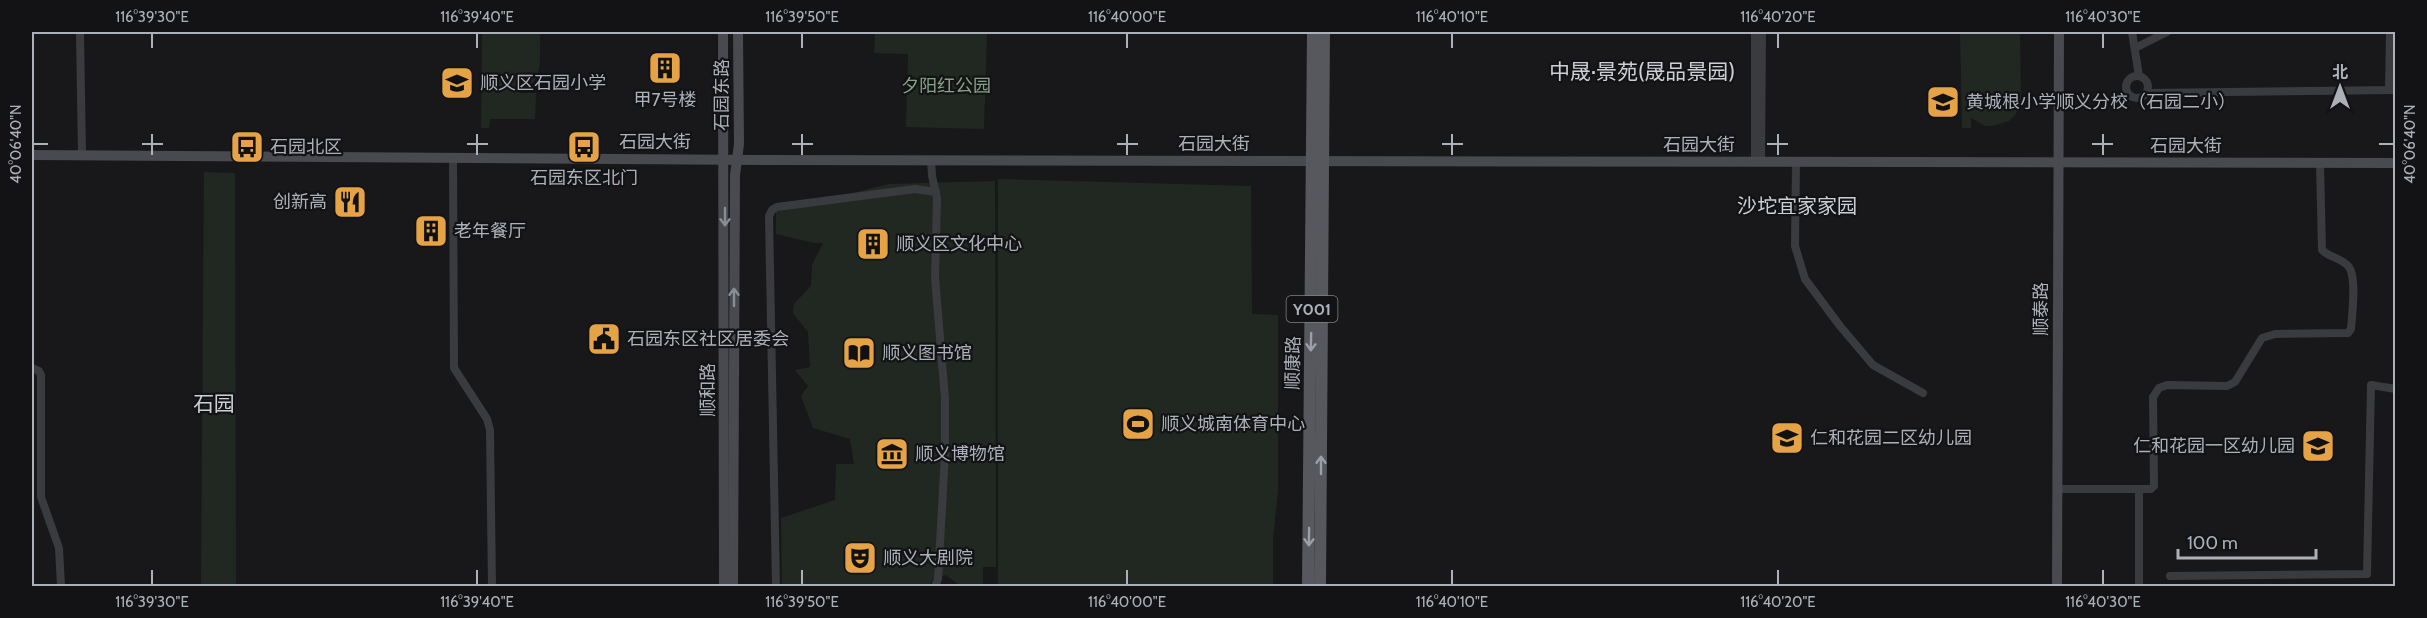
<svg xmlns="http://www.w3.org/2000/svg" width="2427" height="618" font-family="Cabin,'Noto Sans SC',sans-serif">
	<rect width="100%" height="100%" fill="#18181a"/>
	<g fill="#212821">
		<path d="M482,32H540C539,56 546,82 519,93H536L535,119H490L489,128H481Z"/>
		<polygon points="875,32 987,32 984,129 906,127 908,54 874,53"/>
		<polygon points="1960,32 2020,32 2021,101 2016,114 2009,121 1992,126 1985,126 1971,118 1971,128 1962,128"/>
		<polygon points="204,172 235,173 236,586 201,586"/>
		<polygon points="998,179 1251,186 1252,314 1278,315 1278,491 1273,539 1273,586 998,586"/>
		<polygon points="995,181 996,567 983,567 983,586 959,586 958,584 946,575 933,579 929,586 782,586 781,518 835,500 836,464 854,464 850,439 813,428 801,396 808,386 795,370 810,367 808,332 793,313 794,304 811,286 812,265 823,243 814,243 776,234 776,212 889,184"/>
	</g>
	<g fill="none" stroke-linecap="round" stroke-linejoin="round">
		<g stroke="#3a3b3f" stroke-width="8">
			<polyline points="80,32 82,155"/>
			<polyline points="1755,32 1755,162"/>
			<polyline points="2132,32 2139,76"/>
			<polyline points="2135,48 2167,32"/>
			<circle cx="2137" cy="87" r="11"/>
			<polyline points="2389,90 2390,32"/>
			<polyline points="2146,93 2396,90"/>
			<polyline points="453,158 454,368 487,419 490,430 492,586"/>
			<polyline points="931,160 932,176 937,198 935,277 945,399 945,454 938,579 935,586"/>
			<polyline points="1761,162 1762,32"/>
			<polyline points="1796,162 1795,246 1805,279 1840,326 1873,365 1923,393"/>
			<polyline points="32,368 39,371 41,375 41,497 59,548 61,586"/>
			<path d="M2057,489H2151L2154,486L2153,397L2159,388L2167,385L2227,386L2235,382L2262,338L2275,334L2348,333L2351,329C2352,315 2357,278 2349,267C2342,258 2330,258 2322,250L2320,163"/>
			<polyline points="2139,489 2139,586"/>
			<polyline points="2170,576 2367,574 2371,385 2396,389"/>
			<polyline points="776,586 769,216 772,210 777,207 915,189 936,192"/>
		</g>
		<g stroke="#484a4f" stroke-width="10">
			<polyline points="723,32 724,586"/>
			<polyline points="32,155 761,160 2396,163"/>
			<polyline points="733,586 735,175 739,144 738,32"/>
			<polyline points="2057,586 2059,32"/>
		</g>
		<g stroke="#56585e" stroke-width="12">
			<polyline points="1308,586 1313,32"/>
			<polyline points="1320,586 1324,32"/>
		</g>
	</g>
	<defs><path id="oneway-shaft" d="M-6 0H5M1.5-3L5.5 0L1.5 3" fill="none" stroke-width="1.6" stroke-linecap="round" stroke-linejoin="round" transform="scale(1.5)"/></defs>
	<g stroke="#898d94">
		<use href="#oneway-shaft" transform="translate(725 217) rotate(90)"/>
		<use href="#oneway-shaft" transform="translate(734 297) rotate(-90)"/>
	</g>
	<g stroke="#9b9fa7">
		<use href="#oneway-shaft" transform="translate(1311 342) rotate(91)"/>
		<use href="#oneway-shaft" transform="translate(1321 465) rotate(-90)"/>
		<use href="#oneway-shaft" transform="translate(1309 537) rotate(91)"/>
	</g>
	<path fill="none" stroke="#acb1b9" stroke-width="2" d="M152,33V48M477,33V48M802,33V48M1127,33V48M1452,33V48M1778,33V48M2103,33V48M152,134V155M477,134V155M802,134V155M1127,134V155M1452,134V155M1778,134V155M2103,134V155M33,144H48M142,144H163M467,144H488M792,144H813M1117,144H1138M1442,144H1463M1767,144H1788M2092,144H2113M2379,144H2394M152,570V585M477,570V585M802,570V585M1127,570V585M1452,570V585M1778,570V585M2103,570V585"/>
	<defs>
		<g id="building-square" transform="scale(1.725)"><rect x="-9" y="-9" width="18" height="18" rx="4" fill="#e5a346" stroke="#131315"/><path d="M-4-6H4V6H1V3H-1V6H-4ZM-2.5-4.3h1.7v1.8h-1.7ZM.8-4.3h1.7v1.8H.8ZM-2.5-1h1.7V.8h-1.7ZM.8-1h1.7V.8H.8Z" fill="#111"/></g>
		<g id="school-square" transform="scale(1.725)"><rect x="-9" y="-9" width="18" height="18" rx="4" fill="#e5a346" stroke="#131315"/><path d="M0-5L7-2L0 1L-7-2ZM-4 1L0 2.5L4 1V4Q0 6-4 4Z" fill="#111"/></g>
		<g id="bus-square" transform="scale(1.725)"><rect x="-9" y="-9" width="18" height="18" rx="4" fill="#e5a346" stroke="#131315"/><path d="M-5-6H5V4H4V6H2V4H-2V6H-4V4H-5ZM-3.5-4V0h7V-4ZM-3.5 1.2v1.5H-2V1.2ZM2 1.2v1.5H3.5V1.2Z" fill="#111"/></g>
		<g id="restaurant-square" transform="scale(1.725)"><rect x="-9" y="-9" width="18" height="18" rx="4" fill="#e5a346" stroke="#131315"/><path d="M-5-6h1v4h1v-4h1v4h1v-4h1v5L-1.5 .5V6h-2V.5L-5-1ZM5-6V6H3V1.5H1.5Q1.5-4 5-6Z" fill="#111"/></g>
		<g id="civic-square" transform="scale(1.725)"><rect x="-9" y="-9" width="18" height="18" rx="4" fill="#e5a346" stroke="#131315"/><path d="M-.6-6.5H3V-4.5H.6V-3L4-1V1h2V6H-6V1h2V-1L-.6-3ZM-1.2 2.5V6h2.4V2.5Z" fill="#111"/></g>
		<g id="library-square" transform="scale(1.725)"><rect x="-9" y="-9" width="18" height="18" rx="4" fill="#e5a346" stroke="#131315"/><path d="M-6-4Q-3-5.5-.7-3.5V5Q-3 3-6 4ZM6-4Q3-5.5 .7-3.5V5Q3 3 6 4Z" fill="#111"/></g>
		<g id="stadium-square" transform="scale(1.725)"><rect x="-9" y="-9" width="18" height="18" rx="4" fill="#e5a346" stroke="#131315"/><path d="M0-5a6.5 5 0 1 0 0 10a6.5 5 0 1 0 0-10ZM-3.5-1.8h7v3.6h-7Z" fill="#111"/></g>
		<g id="museum-square" transform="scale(1.725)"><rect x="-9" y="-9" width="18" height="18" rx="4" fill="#e5a346" stroke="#131315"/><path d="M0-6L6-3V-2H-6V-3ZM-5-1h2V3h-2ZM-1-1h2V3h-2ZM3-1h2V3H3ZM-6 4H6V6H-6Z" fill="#111"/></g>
		<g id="theatre-square" transform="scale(1.725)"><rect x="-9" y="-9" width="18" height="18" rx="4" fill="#e5a346" stroke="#131315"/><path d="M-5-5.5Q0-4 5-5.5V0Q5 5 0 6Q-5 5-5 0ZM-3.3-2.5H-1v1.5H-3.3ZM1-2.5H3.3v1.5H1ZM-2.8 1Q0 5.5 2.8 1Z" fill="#111"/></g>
	</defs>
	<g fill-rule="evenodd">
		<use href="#building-square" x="665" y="68"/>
		<use href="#school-square" x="457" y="83"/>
		<use href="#school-square" x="1943" y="102"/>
		<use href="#bus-square" x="247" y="147"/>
		<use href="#bus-square" x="584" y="147"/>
		<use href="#restaurant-square" x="350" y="202"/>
		<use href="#building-square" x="431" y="231"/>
		<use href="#building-square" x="873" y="244"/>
		<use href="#civic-square" x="604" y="339"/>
		<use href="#library-square" x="859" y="353"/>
		<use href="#stadium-square" x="1138" y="424"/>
		<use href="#school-square" x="1787" y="438"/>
		<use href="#school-square" x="2318" y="446"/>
		<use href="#museum-square" x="892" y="454"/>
		<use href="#theatre-square" x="860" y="558"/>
	</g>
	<g text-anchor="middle" stroke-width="4.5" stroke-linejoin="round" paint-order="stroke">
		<rect fill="#131315" stroke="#7e8288" stroke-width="1.5" x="1286.5" y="296" width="51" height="26" rx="4.5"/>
		<g font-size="16" font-weight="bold" fill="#acb1b9">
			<text x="1312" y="315">Y001</text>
		</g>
		<g font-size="18" fill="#acb1b9" stroke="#131315" text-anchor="start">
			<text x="480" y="89">顺义区石园小学</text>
			<text x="665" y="106" text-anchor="middle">甲7号楼</text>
			<text x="1966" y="108">黄城根小学顺义分校（石园二小）</text>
			<text x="270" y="153">石园北区</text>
			<text x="584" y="184" text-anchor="middle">石园东区北门</text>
			<text x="327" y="208" text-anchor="end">创新高</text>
			<text x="454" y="237">老年餐厅</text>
			<text x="896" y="250">顺义区文化中心</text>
			<text x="627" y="345">石园东区社区居委会</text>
			<text x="882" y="359">顺义图书馆</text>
			<text x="1161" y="430">顺义城南体育中心</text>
			<text x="1810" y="444">仁和花园二区幼儿园</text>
			<text x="2295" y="452" text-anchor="end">仁和花园一区幼儿园</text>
			<text x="915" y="460">顺义博物馆</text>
			<text x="883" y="564">顺义大剧院</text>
		</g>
		<g font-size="18" fill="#85a284" stroke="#131315">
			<text x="946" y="92">夕阳红公园</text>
		</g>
		<g font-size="18" fill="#acb1b9" stroke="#131315">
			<text transform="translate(722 95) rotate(-90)" y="6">石园东路</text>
			<text x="655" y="148">石园大街</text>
			<text x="1214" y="150">石园大街</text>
			<text x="1699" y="151">石园大街</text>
			<text x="2186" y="152">石园大街</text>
			<text transform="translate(2041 309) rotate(-90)" y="6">顺泰路</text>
			<text transform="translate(1293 363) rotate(-89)" y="6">顺康路</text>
			<text transform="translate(708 390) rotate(-90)" y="6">顺和路</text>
		</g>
		<g font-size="20" fill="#cccfd5" stroke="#131315">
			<text x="1797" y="213">沙坨宜家家园</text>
		</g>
		<g font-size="21" fill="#cccfd5" stroke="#131315">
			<text x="1642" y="79">中晟·景苑(晟品景园)</text>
			<text x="214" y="411">石园</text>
		</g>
	</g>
	<rect width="2427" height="618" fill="none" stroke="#131315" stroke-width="66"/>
	<g transform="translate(2340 87)" stroke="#131315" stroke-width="4.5" paint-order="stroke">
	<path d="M0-4.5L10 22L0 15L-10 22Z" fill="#acb1b9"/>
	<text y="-9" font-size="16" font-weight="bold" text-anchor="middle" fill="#acb1b9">北</text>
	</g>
	<path d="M2178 549v9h138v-9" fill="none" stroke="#acb1b9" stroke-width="3"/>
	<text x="2187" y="549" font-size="18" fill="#acb1b9" stroke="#131315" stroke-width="4.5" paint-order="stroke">100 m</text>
	<rect x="33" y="33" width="2361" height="552" fill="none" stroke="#acb1b9" stroke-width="2"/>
	<g font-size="15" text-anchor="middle" fill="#acb1b9">
		<text x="152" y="22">116°39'30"E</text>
		<text x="477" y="22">116°39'40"E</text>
		<text x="802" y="22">116°39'50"E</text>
		<text x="1127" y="22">116°40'00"E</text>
		<text x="1452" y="22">116°40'10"E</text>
		<text x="1778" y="22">116°40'20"E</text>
		<text x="2103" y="22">116°40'30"E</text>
		<text transform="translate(16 144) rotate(-90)" y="5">40°06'40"N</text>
		<text transform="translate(2410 144) rotate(-90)" y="5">40°06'40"N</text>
		<text x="152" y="607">116°39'30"E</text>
		<text x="477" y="607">116°39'40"E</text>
		<text x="802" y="607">116°39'50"E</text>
		<text x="1127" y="607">116°40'00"E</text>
		<text x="1452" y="607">116°40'10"E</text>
		<text x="1778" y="607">116°40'20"E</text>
		<text x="2103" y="607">116°40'30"E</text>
	</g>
</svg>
